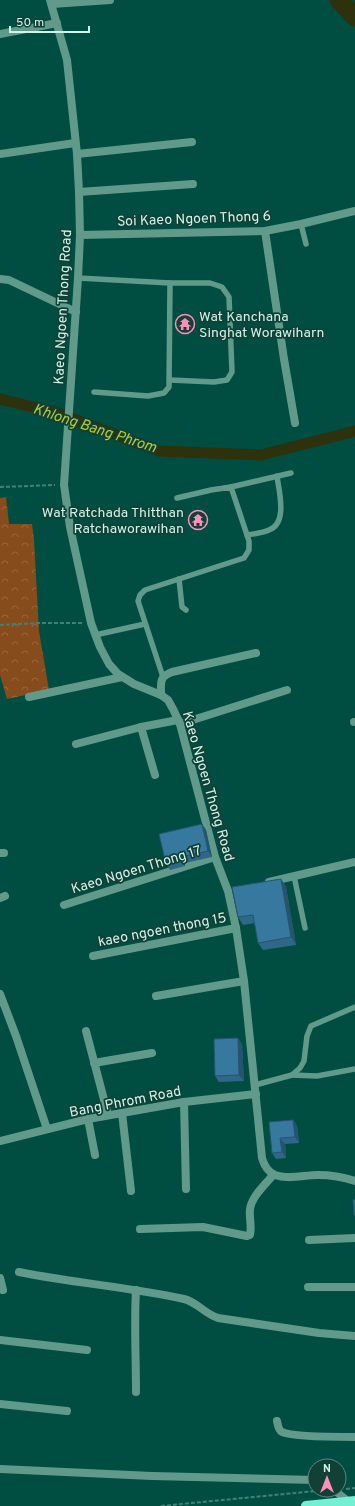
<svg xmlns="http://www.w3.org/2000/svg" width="355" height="1506" font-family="Overpass,sans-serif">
	<defs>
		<pattern id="forest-crowns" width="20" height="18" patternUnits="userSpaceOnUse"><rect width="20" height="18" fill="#874c1b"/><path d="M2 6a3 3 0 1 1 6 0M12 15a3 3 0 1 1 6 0" fill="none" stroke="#97663c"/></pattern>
	</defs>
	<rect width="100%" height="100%" fill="#004e41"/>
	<polygon fill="url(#forest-crowns)" points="6,497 9,524 32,524 34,540 39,631 49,690 7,699 0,675 0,498"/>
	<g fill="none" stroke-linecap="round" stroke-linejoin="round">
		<polyline stroke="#2d320d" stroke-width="11" points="0,399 54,412 159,451 261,455 355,431"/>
		<polyline stroke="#2d320d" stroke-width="19" points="339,0 355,17"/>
		<g stroke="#408276" stroke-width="2" stroke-dasharray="4 2" stroke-linecap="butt">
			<polyline points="0,487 55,485"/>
			<polyline points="0,625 37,623 83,623"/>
			<polyline points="346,1489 355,1488"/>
			<polyline points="161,1506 326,1490"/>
		</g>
		<g stroke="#619a8b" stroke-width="5.5">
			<polyline points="301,224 306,244"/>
			<polyline points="78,278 170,283 169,387 164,393 148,396 94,392"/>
			<polyline points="170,380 214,382 227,380 232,372 229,297 222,287 210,283 170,283"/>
			<polyline points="231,487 291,473"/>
			<path d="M247,535C254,534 262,533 269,530C288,523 279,492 277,476"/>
			<polyline points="179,579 182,607 186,610"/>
			<polyline points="95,635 145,624"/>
			<polyline points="163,677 138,601 140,595 145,590 244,558 249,550 249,541 231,487 211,490 177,498"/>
			<polyline points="294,876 305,928"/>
			<polyline points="292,1075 317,1076 355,1069"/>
			<polyline points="255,1085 292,1075 300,1068 304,1061 307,1036 311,1026 355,1007"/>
		</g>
		<g stroke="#619a8b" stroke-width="8">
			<polyline points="52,4 110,0"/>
			<polyline points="0,34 57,23"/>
			<polyline points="0,154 75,143"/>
			<polyline points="77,154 192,142"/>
			<polyline points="79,192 193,184"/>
			<polyline points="265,231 284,359 295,423"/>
			<polyline points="80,235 265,231 301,224 355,211"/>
			<polyline points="0,279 9,280 76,312"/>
			<path d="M161,695C161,682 159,677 172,672L256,653"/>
			<polyline points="29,697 122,677"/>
			<polyline points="354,722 355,722"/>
			<polyline points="180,724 287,690"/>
			<polyline points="141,727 155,775"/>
			<polyline points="76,744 141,727 178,720"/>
			<polyline points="0,853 4,853"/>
			<polyline points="269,882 355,862"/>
			<polyline points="0,898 5,896"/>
			<polyline points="64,905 215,857"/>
			<polyline points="93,956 236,928"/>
			<polyline points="0,994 16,1036 47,1129"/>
			<polyline points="156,996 244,981"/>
			<polyline points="86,1031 108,1115"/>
			<polyline points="94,1063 152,1053"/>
			<polyline points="184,1102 186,1189"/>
			<polyline points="122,1113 131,1191"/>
			<polyline points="88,1119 95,1155"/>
			<path d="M140,1229L203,1227L247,1236L250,1235C252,1226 249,1218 250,1209C252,1196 265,1185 273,1175"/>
			<polyline points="309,1240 355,1238"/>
			<path d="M19,1272C74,1283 129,1287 184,1299C197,1302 205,1314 218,1318L319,1333L355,1336"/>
			<polyline points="0,1278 3,1290"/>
			<polyline points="308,1287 355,1287"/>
			<polyline points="0,1340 87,1350"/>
			<path d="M136,1392C136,1358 134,1324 136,1290"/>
			<polyline points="0,1404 67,1411"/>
			<path d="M277,1421C278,1425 278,1430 282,1432C292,1437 341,1437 355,1437"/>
			<polyline points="0,1469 152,1476 315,1480"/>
			<polyline points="334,1490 349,1502"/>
		</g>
		<g stroke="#619a8b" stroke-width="8">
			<path d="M50,0L67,60L77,154L79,192L80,235L78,278L64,485L70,527L91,623L100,647L109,664L118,674L134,684L161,695L168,700L173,709L180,724L215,857L228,891L236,928L244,981L262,1158C264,1165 268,1172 275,1175C288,1180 304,1175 318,1175C330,1175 343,1177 355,1181"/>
			<polyline points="0,1141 88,1119 122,1113 184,1102 256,1094"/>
		</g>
		<polyline stroke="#73f0d3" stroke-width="10" points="306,1506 355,1501"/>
	</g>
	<g fill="#2e6788">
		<polygon points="202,824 206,830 212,857 185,863 185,866 170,870 166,864"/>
		<polygon points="281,879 286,887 296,945 263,950 258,943 255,923 243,925 238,917"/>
		<polygon points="242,1044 244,1081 219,1082 215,1076"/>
		<polygon points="293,1120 297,1126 299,1143 285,1144 286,1158 276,1159 272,1153 269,1122"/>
	</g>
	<g fill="#26546f">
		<polygon points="202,824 206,830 212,857 208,851"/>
		<polygon points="181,857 185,863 185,866 181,861"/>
		<polygon points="281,879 286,887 296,945 291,937"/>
		<polygon points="238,1038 242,1044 244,1081 239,1075"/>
		<polygon points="293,1120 297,1126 299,1143 295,1137"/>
		<polygon points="280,1138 285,1144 286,1158 282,1152"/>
	</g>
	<g fill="#36789e" stroke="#26546f">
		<polygon points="202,824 208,851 181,857 181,861 166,864 159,834"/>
		<polygon points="281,879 291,937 258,943 253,915 238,917 232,887"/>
		<polygon points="238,1038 239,1075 215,1076 214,1039"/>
		<polygon points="293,1120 295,1137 280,1138 282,1152 272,1153 269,1122"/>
		<polygon points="355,1199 355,1215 354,1215 353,1200"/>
	</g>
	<defs>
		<g id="temple-ring" transform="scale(1)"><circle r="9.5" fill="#124037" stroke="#ff8eba" stroke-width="1.5"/><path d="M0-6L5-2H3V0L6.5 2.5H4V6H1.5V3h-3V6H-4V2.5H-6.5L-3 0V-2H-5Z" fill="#ff8eba"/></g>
	</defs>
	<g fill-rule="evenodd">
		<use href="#temple-ring" x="185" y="324"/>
		<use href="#temple-ring" x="198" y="520"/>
	</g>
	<g text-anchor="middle" stroke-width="3.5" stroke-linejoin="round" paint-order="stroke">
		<g font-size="14" fill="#ccf4e9" stroke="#124037">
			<text transform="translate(194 218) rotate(-2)" y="5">Soi Kaeo Ngoen Thong 6</text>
			<text transform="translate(62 307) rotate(-87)" y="5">Kaeo Ngoen Thong Road</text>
			<text transform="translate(209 786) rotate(74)" y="5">Kaeo Ngoen Thong Road</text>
			<text transform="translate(136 869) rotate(-17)" y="5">Kaeo Ngoen Thong 17</text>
			<text transform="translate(162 929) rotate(-11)" y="5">kaeo ngoen thong 15</text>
			<text transform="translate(125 1101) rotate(-11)" y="5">Bang Phrom Road</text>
		</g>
		<g font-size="14" fill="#ccf4e9" stroke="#124037" text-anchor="start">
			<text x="199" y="321">Wat Kanchana<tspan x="199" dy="16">Singhat Worawiharn</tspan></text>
			<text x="184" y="517" text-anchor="end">Wat Ratchada Thitthan<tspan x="184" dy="16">Ratchaworawihan</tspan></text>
		</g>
		<g font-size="15" font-style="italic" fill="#b9cb2d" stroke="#124037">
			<text transform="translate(95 428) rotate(18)" y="5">Khlong Bang Phrom</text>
		</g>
	</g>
	<g transform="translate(327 1478)"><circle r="19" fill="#124037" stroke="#5c887e"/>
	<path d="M0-3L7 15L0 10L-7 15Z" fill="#ff8eba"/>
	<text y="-6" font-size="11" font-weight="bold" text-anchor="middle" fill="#ccf4e9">N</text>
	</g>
	<path d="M10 26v6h79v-6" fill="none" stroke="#ccf4e9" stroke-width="2"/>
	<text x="16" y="26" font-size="12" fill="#ccf4e9" stroke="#124037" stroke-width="3" paint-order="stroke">50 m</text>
</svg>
